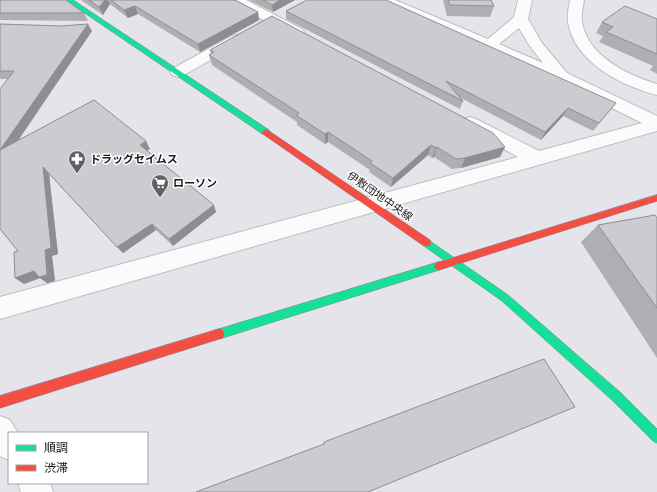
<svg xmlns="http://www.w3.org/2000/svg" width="657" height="492" font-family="Figtree,'Noto Sans JP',sans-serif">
	<rect width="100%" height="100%" fill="#e4e4ea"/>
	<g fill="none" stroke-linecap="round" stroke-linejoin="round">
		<g stroke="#bebec1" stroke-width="2">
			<g id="street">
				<polygon points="229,0 246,0 302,29 304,32 302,35 297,36 292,35 231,3"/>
				<path d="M377,0H395L488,39L514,17L518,0H532L528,19L542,43L567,73L657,116V131L0,319V297L518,157L464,127L461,123L464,119L470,117L476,119L539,151L642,123L556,80L379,3ZM519,28L529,45L543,63L499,44Z"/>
				<path d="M570,0H584C583,7 581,15 582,22C588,56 627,75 657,84V95C622,86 574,62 568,22C567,15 569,7 570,0Z"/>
				<polygon points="237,35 242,36 244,39 242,42 184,75 178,77 172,75 170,72 172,69 232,36"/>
				<polygon points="0,416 10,420 18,433 9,433 9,460 0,456"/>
				<polygon points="18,483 50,483 53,492 21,492"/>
			</g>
		</g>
		<g stroke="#867c94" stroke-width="1">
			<g id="fast">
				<polygon points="66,0 73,0 269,130 269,134 263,134"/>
				<polygon points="427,239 508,295 621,393 657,429 657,443 653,441 613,401 502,301 424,246 423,243 424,240"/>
				<polygon points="439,262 442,263 444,266 442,269 439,270 219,339 215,338 214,334 215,330 219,329"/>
			</g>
		</g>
		<g stroke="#867c94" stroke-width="1">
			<g id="jam">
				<polygon points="266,129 430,240 431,243 430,246 424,246 263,134 262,132"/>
				<polygon points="657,195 657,201 439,270 436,269 434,266 436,263 439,262"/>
				<polygon points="219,329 223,330 224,334 223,338 219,339 0,408 0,396"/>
			</g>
		</g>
		<use href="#street" fill="#fbfbfc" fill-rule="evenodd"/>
		<use href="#fast" fill="#16e098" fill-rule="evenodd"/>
		<use href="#jam" fill="#f24e42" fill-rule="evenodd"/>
	</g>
	<g fill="#afafb3">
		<polygon points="0,0 84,13 88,21 0,20"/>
		<polygon points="81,0 235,0 258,12 259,20 200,52 138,14 128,18 110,4 103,15"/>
		<polygon points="249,0 295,0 273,12"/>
		<polygon points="443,0 491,0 494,6 490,17 447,16"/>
		<polygon points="286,11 610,110 593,131 563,116 541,140 459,97 463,101 460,109 286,19"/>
		<polygon points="657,19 657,74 650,70 653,66 599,42 603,36 596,33 602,22"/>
		<polygon points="0,24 92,31 19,139 150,149 147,150 216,212 173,246 156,230 123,253 49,174 58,254 52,256 55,281 47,283 40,278 24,284 15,278 18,251 8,79 0,79"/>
		<polygon points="210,50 500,157 461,168 452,169 434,157 432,158 428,155 391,187 369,172 370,170 328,142 325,144 297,125 297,122 212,65 209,55 211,54"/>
		<polygon points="657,218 657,358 581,242 598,225"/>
	</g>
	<g fill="#8e8e92">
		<polygon points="105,0 108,0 110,4 103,15 99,7"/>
		<polygon points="280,0 295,0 273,12 272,5"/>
		<polygon points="135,6 138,14 128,18 124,10"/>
		<polygon points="258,12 259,20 200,52 198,44"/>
		<polygon points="88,24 92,31 7,157 0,150"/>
		<polygon points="568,108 563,116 541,140 545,132"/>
		<polygon points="328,132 328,142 325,144 325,134"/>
		<polygon points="146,141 150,149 144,152 140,145"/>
		<polygon points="431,145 428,155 391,187 393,178"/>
		<polygon points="437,147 434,157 432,158 436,148"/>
		<polygon points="505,147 500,157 461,168 465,158"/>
		<polygon points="43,167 49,174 58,254 52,256 55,281 47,283 40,278 24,284 15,278 45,250"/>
		<polygon points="214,205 216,212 173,246 169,239"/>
		<polygon points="152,224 156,230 123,253 117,247"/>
	</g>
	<g fill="#cbcbd0" stroke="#8e8e92">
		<polygon points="0,0 66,0 84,13 0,13"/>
		<polygon points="89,0 105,0 99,7"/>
		<polygon points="111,0 235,0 258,12 198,44 135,6 124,10"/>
		<polygon points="263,0 280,0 272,5"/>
		<polygon points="307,0 386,0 616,103 599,123 568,108 545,132 446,81 463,101 286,11"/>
		<polygon points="448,0 491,0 494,6 450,5"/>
		<polygon points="625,6 657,19 657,54 606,32 613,27 602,22"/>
		<polygon points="272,16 493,133 505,147 465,158 456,159 437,147 436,148 431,145 393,178 370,163 372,161 328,132 325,134 296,115 299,113 209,55 214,52 210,50"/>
		<polygon points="0,24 61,26 88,24 0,150 94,100 146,141 140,145 214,205 169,239 152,224 117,247 43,167 51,248 45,250 47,275 39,277 34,271 15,278 14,252 18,251 0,229 0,89 14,71 0,71"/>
		<polygon points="655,215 657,218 657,308 598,225"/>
		<polygon points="544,359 575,407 368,492 196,492 324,444 324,442"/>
	</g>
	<defs>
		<g id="pharmacy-pin" transform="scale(0.9)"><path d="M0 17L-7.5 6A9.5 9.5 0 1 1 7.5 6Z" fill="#616163" stroke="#fff"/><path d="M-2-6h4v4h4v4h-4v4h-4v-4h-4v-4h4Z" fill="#fff"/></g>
		<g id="supermarket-pin" transform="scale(0.9)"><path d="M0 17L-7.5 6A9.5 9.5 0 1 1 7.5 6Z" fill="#616163" stroke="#fff"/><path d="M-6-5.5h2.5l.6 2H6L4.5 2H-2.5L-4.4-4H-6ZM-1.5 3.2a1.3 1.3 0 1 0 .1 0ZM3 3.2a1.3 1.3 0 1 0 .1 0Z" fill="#fff"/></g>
	</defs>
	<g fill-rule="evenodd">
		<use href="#pharmacy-pin" x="77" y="159"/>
		<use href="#supermarket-pin" x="160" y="183"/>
	</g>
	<g text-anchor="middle" stroke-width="3" stroke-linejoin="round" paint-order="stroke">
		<g font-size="11" font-weight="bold" fill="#1b1b1b" stroke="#fff" text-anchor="start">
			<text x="90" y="163">ドラッグセイムス</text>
			<text x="173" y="187">ローソン</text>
		</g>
		<g font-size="11" fill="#1b1b1b" stroke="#fff">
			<text transform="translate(380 196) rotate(35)" y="4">伊敷団地中央線</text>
		</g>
	</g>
	<rect x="8" y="432" width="140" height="52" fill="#ffffff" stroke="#a4a4a4"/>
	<rect x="16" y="445" width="20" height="6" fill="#16e098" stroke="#a4a4a4"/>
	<text x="44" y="452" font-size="12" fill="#1b1b1b">順調</text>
	<rect x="16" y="465" width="20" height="6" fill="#f24e42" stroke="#a4a4a4"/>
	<text x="44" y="472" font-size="12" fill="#1b1b1b">渋滞</text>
</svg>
